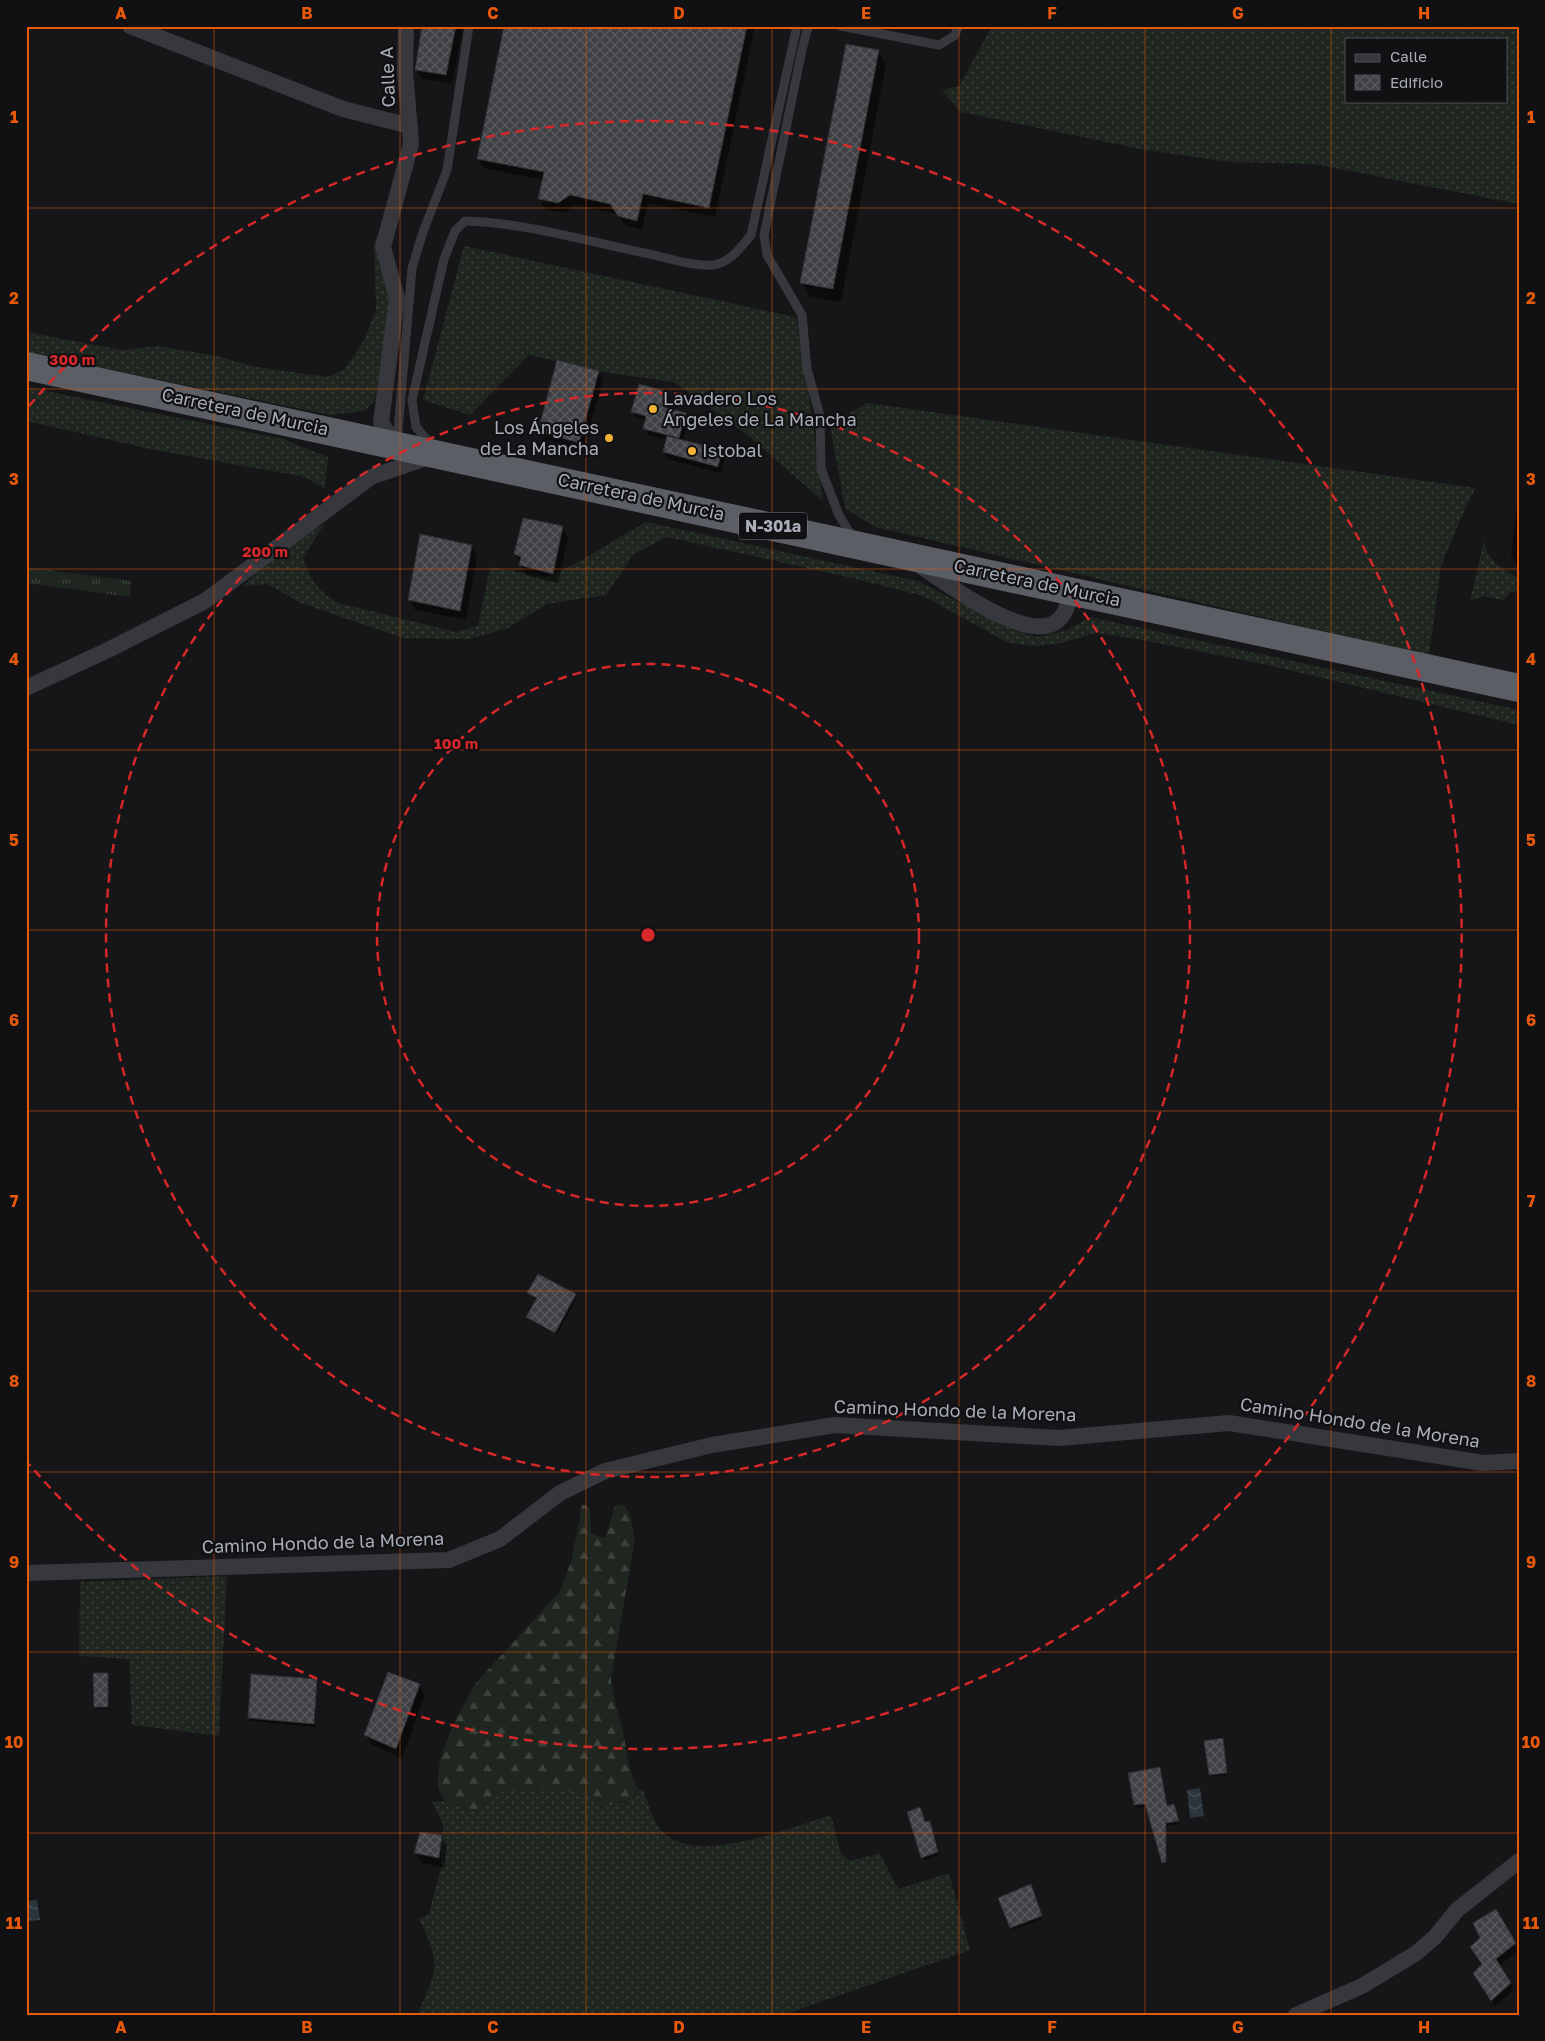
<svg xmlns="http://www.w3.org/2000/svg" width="1545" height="2041" font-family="'Golos Text',sans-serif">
	<defs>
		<pattern id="grass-dots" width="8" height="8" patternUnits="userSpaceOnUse" patternTransform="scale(1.25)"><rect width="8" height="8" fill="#1e261f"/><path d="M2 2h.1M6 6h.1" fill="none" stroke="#3c433d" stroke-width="1.8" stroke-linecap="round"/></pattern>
		<pattern id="forest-firs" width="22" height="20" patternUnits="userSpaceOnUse" patternTransform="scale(1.25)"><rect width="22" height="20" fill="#1e261f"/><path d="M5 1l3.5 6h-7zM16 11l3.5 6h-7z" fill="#3c433d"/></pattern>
		<pattern id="park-tufts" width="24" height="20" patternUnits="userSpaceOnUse" patternTransform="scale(1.25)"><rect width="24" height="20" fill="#1e261f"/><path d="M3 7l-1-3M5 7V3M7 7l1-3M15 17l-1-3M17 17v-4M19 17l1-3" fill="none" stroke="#3c433d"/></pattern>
		<pattern id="water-waves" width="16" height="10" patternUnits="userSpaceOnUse" patternTransform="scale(1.25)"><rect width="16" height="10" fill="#2c353c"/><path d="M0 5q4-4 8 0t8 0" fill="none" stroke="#485056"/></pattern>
		<pattern id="building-cross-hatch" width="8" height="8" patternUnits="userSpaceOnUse" patternTransform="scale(1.25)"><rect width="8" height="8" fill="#404145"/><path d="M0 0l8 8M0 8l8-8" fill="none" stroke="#595a5e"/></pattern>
	</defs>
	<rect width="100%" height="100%" fill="#161618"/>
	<g fill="url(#grass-dots)" fill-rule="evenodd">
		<path d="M992,26H1519V204L1314,164L1230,162L1140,149L961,112L942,90L959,86ZM1346,39H1506V101H1346Z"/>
		<polygon points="376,236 391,308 375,400 365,411 330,415 26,352 26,332 122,350 158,346 217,356 256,367 327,377 345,369 365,338 376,310 374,244"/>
		<polygon points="464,246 796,317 811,407 823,501 745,433 674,382 603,372 529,355 470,415 423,400"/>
		<polygon points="26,387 283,439 328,457 325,489 305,477 155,450 26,421"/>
		<polygon points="867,403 1476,488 1468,502 1441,566 1429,656 875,527 845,508 830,425"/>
		<path d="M646,522L918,581L1013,630L1037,637L1067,630L1090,617L1519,710V725L1268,665L1137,639L1096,633L1057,644L1032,646L1007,642L923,596L848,577L667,537L634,554L606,595L547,604L508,628L470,639L403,638L301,603L267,584L243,586C268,562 292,538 324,525L303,557C310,580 317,590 338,603L456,632L478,626L490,567L547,577L571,566Z"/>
		<path d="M1484,541C1488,563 1501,567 1519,579V591L1510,592L1504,600L1484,596L1470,601Z"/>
		<polygon points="227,1576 219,1736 132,1725 129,1659 79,1656 80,1582"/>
		<path d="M530,1789L581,1792L601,1806L608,1807L617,1802L625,1803L635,1796L638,1789L643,1790C648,1802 652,1819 660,1829C692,1869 791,1827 831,1815L841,1854L849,1861L880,1853L898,1889L949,1873L970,1950L783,2015H417C437,1970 442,1964 419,1919L429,1914L441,1868L443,1824L432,1802L445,1801L474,1811L500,1792Z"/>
	</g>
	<path fill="url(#forest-firs)" d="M620,1504L624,1505L630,1514L635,1539L611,1678C612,1697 619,1713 623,1732C627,1751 628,1771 638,1789L630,1801L617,1802L604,1808L581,1792L530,1789L500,1792L474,1811L445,1801L438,1788V1777L440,1760L452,1727L475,1684L560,1591L572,1559L582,1505H586L590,1509L591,1534L605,1538L615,1506Z"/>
	<polygon fill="url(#park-tufts)" points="26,567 131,581 130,597 26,583"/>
	<g fill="url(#water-waves)">
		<polygon points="1200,1788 1204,1816 1190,1818 1187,1790"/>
		<polygon points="37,1900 40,1920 26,1921 26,1901"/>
	</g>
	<g fill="#0007" fill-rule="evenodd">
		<polygon points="424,26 463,26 452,84 422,79 416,69"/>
		<polygon points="506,26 755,26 715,217 648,203 642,230 625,225 617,214 576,205 564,213 545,209 540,199 543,180 484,168 478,158"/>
		<polygon points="878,51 886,65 841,302 809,296 802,282"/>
		<polygon points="598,372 603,380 583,450 544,439 539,431"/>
		<path d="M667,393L671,400L668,409L685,414L689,420L683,441L721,451L725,458L721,473L668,459L664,452L668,440L648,435L644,428L646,420L636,418L633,411ZM636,411L652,418L636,414Z"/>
		<polygon points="1519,490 1519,568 1511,555"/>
		<polygon points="562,527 568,537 558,583 526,575 515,554"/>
		<polygon points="471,546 477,556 466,620 415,610 410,600"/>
		<polygon points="529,1293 575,1295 576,1298 557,1335 529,1320 528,1317 537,1300"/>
		<polygon points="107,1674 109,1709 97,1709 95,1707"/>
		<polygon points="316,1680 315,1727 250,1721 249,1718"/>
		<polygon points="419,1685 425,1695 402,1758 372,1745 366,1735"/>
		<polygon points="1222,1739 1228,1775 1212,1777 1210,1774"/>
		<polygon points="1160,1769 1167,1807 1174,1806 1179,1824 1167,1826 1167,1865 1165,1865 1147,1807 1137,1808 1135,1805 1129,1774"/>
		<polygon points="908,1812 925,1824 930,1822 939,1855 924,1860"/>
		<polygon points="441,1837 447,1846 444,1868 422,1863 416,1853"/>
		<polygon points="1031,1886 1043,1919 1012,1930 1011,1927"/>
		<polygon points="1495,1911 1518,1950 1499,1966 1514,1990 1495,2006 1475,1973 1483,1965"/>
	</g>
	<g fill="url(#building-cross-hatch)" stroke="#303034">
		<polygon points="422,26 456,26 446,75 415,70"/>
		<polygon points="504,26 747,26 709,208 643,194 637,221 618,216 610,204 570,195 558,203 538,199 544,172 477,159"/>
		<polygon points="846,44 879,50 833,289 800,283"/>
		<polygon points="557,360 599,371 579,443 538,431"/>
		<polygon points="639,384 668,392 664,407 686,413 679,438 643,429 646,416 631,412"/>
		<polygon points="667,436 722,450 718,467 663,452"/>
		<polygon points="523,518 563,526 553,574 519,565 521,557 514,554"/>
		<polygon points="420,534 472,545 460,611 408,600"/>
		<polygon points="538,1274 576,1294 555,1333 526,1317 537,1298 527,1293"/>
		<polygon points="388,1672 420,1684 396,1749 364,1735"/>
		<polygon points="93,1673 108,1673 108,1707 94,1707"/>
		<polygon points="251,1674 317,1679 314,1724 248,1718"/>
		<polygon points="1223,1738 1227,1773 1209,1775 1204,1741"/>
		<polygon points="1160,1767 1167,1806 1174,1804 1179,1821 1166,1823 1166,1862 1162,1863 1145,1804 1134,1805 1128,1773"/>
		<polygon points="920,1807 925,1822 930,1821 938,1852 921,1858 907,1812"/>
		<polygon points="420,1832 442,1835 439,1858 414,1853"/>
		<polygon points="1031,1884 1042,1916 1010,1928 998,1898"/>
		<polygon points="1496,1909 1516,1943 1496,1959 1511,1983 1491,2001 1473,1973 1482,1964 1470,1947 1480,1938 1473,1923"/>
	</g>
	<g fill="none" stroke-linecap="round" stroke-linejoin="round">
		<g stroke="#37383d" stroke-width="9">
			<polyline points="810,26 807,30 802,50 764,235 767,255 802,315 807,369 820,416 821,469 839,515 853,538"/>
			<polyline points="841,26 939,45 954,36 959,26"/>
			<polyline points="397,442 412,268 423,232 447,170 469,26"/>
			<path d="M432,446L416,427L412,400L444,259L455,231L465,221C527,223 585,241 645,253C664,257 694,267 713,265C730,263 741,247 751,235L797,26"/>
		</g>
		<g stroke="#37383d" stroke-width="16">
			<polyline points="130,26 343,109 410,126"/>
			<polyline points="394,444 381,422 397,298 383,247 411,144 405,71 406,26"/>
			<path d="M919,565C947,584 1017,636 1050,625C1065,620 1068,604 1072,591"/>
			<polyline points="26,688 108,650 205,601 371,477 432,456"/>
			<polyline points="26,1573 449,1560 500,1539 560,1493 605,1471 712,1445 835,1425 1059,1438 1229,1423 1483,1463 1519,1461"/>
			<polyline points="1296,2015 1362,1986 1415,1954 1435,1937 1457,1910 1519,1861"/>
		</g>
		<polyline stroke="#5b5e65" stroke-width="28" points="26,366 1519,688"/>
	</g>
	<path fill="none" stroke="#e8590c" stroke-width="1" stroke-opacity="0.55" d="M214,26V2015M400,26V2015M586,26V2015M772,26V2015M959,26V2015M1145,26V2015M1331,26V2015M26,208H1519M26,389H1519M26,569H1519M26,750H1519M26,930H1519M26,1111H1519M26,1291H1519M26,1472H1519M26,1652H1519M26,1833H1519"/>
	<g fill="none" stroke="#d62828" stroke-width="2.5" stroke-dasharray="9 6">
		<circle cx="648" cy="935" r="271"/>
		<circle cx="648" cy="935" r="542"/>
		<path d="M29 406A814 814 0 1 1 29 1464"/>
	</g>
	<g fill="#f2b134" stroke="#111113" stroke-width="2">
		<circle cx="653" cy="409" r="5"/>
		<circle cx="609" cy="438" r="5"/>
		<circle cx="692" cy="451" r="5"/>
	</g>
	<g text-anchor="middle" stroke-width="4.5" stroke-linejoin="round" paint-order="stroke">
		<rect fill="#111113" stroke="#7b7e86" stroke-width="1" x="739" y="512.5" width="68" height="27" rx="4"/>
		<g font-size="16" font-weight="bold" fill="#a8adb8">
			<text x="773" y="532">N-301a</text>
		</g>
		<g font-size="18" fill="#a8adb8" stroke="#111113">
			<text transform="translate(388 77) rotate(-92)" y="6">Calle A</text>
			<text transform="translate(245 412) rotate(12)" y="6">Carretera de Murcia</text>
			<text transform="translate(641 497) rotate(12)" y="6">Carretera de Murcia</text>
			<text transform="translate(1037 583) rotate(12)" y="6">Carretera de Murcia</text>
			<text transform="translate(955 1411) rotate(2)" y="6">Camino Hondo de la Morena</text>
			<text transform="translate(1360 1423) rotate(9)" y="6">Camino Hondo de la Morena</text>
			<text transform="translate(323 1543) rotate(-2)" y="6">Camino Hondo de la Morena</text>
		</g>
		<g font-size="18" fill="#a8adb8" stroke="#111113" text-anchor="start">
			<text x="663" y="405">Lavadero Los<tspan x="663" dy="21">Ángeles de La Mancha</tspan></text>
			<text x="599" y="434" text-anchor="end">Los Ángeles<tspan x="599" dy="21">de La Mancha</tspan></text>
			<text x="702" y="457">Istobal</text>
		</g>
	</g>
	<circle cx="648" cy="935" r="8" fill="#d62828" stroke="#111113" stroke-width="2.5"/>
	<g font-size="15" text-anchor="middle" font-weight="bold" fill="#d62828" stroke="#111113" stroke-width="4.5" stroke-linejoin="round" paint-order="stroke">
		<text x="72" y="365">300 m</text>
		<text x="265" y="557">200 m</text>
		<text x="456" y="749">100 m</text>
	</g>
	<rect width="1545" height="2041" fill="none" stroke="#111113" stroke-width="55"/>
	<rect x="1345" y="38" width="162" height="65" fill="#111113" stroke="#4d4f55"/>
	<rect x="1355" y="54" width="25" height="8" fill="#37383d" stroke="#4d4f55"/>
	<text x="1390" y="62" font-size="15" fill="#a8adb8">Calle</text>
	<rect x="1355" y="75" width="25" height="15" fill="url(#building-cross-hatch)" stroke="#4d4f55"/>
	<text x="1390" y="88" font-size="15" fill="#a8adb8">Edificio</text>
	<rect x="28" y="28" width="1490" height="1986" fill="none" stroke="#e8590c" stroke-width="2"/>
	<g font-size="16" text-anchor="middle" font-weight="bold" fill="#e8590c">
		<text x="121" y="19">A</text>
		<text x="307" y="19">B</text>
		<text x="493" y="19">C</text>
		<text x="679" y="19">D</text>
		<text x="866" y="19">E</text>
		<text x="1052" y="19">F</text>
		<text x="1238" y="19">G</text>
		<text x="1424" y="19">H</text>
		<text x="14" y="123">1</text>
		<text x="1531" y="123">1</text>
		<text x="14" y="304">2</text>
		<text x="1531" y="304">2</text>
		<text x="14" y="485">3</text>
		<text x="1531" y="485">3</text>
		<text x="14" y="665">4</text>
		<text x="1531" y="665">4</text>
		<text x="14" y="846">5</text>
		<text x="1531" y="846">5</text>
		<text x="14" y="1026">6</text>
		<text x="1531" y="1026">6</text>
		<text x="14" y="1207">7</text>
		<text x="1531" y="1207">7</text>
		<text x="14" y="1387">8</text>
		<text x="1531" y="1387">8</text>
		<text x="14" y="1568">9</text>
		<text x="1531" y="1568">9</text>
		<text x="14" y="1748">10</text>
		<text x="1531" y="1748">10</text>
		<text x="14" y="1929">11</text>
		<text x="1531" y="1929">11</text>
		<text x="121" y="2033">A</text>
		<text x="307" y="2033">B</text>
		<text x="493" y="2033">C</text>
		<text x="679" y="2033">D</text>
		<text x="866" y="2033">E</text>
		<text x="1052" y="2033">F</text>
		<text x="1238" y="2033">G</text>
		<text x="1424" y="2033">H</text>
	</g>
</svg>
